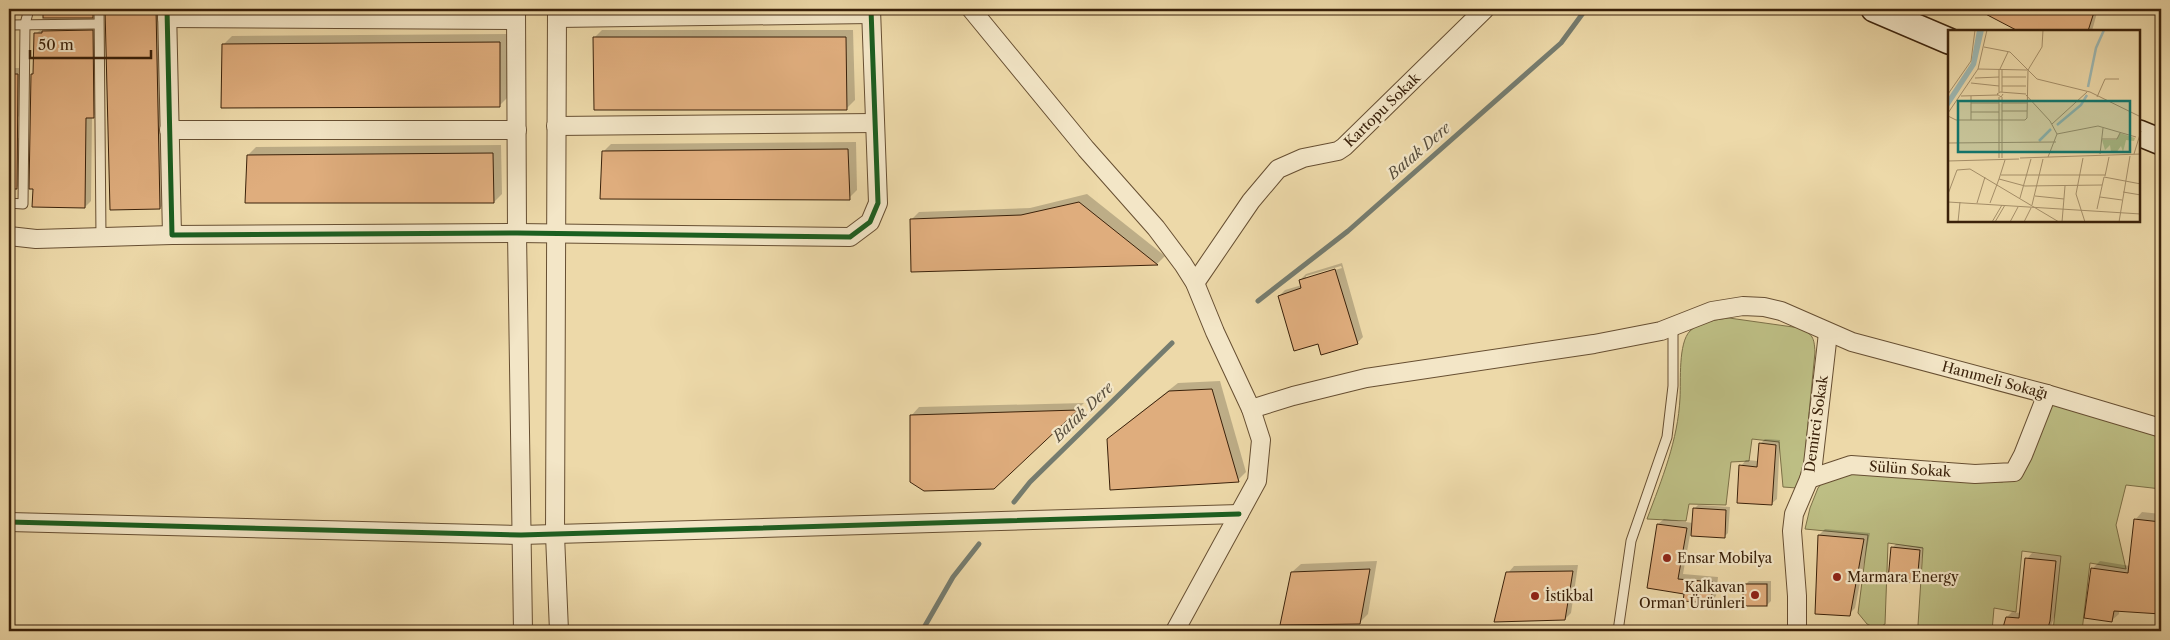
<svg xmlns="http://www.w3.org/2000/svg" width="2170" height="640" font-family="'Libre Caslon Text',serif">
	<rect width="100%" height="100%" fill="#edd9a9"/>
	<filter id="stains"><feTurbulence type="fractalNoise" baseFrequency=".004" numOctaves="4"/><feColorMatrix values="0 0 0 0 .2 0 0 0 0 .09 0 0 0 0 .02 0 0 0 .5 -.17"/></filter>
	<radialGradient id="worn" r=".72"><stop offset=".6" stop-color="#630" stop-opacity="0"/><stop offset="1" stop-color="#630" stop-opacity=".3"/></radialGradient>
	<g fill="#bdbe84" stroke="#7c7047">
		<path d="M1729,318L1800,328C1813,335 1814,337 1815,352L1806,444L1808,462L1797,488L1783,487L1779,442L1752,439L1749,461L1731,462L1726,505L1689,504L1686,521L1647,519C1662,479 1678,440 1680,398C1681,381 1678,343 1690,331C1700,321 1717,320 1729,318Z"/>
		<polygon points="2051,404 2161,434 2161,489 2126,485 2116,525 2126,569 2090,563 2082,631 2053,631 2061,556 2022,551 2016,612 1994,608 1992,631 1922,631 1918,625 1923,548 1888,543 1885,624 1877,629 1867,624 1858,613 1868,535 1805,529 1810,508 1818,488 1825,479 1838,472 1875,471 2002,482 2014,478"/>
	</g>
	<g fill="#0003" fill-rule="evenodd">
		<polygon points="44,9 100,9 92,17 44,17"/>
		<polygon points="106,9 164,9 168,200 160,208 110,117 107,117"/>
		<polygon points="1979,9 2098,9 2092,31 2021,31"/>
		<polygon points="99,25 99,111 92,117 91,201 85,207 32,74 35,72 36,34 42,28"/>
		<polygon points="602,30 853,30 855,100 847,108 594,38"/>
		<polygon points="507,34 508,97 500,105 224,44 232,36"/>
		<polygon points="9,68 24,68 23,112 17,118 9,118"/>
		<polygon points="9,138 23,138 23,181 16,188 9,188"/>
		<polygon points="856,142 857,190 849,198 603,152 611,144"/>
		<polygon points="501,145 502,194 494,202 246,201 248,155 256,147"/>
		<polygon points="1087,194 1165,256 1157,264 912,271 911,220 919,212 1030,208"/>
		<path d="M1342,263L1363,337L1357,343L1319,342L1279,296L1285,290L1302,285L1300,280L1306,274ZM1341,266L1342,268L1306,279V276Z"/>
		<polygon points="1220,381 1246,472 1238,480 1117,431 1178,383"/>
		<polygon points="1084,403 993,488 911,416 919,407"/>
		<polygon points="1765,439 1780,440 1777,499 1771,504 1741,466 1746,460 1758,461 1760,444"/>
		<polygon points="1698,505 1730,507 1728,533 1724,537 1690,535 1683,574 1718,577 1716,596 1710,602 1685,593 1648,587 1658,524 1664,519 1693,523 1694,509"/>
		<polygon points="2142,512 2161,514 2161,613 2119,610 2119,614 2111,621 2093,568 2100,561 2130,566 2135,520"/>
		<polygon points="1825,529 1870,533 1855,608 1849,614 1819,535"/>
		<polygon points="1896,544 1923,547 1920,578 1916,582 1892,548"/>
		<polygon points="2032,553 2061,556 2055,615 2049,631 2004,630 2007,617 2012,612 2021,613 2027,559"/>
		<polygon points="1377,561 1368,614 1360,622 1292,572 1301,564"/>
		<polygon points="1578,565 1571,613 1565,619 1508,573 1514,566"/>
		<polygon points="1749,581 1771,581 1771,601 1767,605 1745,585"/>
	</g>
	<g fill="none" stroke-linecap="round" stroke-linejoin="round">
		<g stroke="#757c6f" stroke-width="5">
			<polyline points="1258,301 1348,231 1561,43 1586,9"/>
			<polyline points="1014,502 1030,482 1172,343"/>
			<polyline points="922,631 953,577 979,544"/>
		</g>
	</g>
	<g fill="#dfad7d" stroke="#3a210a">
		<rect x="43" y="9" width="50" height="9"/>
		<polygon points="105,9 156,9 160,209 110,210"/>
		<polygon points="1976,9 2095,9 2088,31 2018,31"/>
		<polygon points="93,30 94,118 86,118 85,208 32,207 33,189 29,189 31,74 33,74 34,33 42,33 42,31"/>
		<polygon points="593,37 846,37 847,110 594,110"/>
		<polygon points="500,42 500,107 221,108 222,44"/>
		<polygon points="9,74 18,74 17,189 9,189"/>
		<polygon points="848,149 850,200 600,199 602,151"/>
		<polygon points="493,153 494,203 245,203 247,155"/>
		<polygon points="1079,202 1158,265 911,272 910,219 1021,215"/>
		<polygon points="1335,269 1358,344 1321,355 1318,344 1294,351 1278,296 1301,288 1299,280"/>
		<polygon points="1212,389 1239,482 1110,490 1107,439 1169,391"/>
		<polygon points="1078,410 994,489 924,491 910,482 910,415"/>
		<polygon points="1759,443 1776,445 1772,505 1737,503 1739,465 1757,467"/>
		<polygon points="1693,508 1726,510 1725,538 1691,536"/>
		<polygon points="2134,519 2161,522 2161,614 2114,611 2112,622 2084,618 2091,568 2128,573"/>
		<polygon points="1657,524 1687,528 1678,579 1713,582 1711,603 1683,601 1684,594 1647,588"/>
		<polygon points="1818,535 1864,539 1850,616 1815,614"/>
		<polygon points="1891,547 1920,550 1917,583 1888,580"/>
		<polygon points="2025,558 2056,561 2050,621 2047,631 2002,631 2006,617 2019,618"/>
		<polygon points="1370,569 1360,624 1280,625 1291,572"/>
		<polygon points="1573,571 1565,620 1494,622 1506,572"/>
		<rect x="1743" y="584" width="24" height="22"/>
	</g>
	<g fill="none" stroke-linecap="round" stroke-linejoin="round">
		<g stroke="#674f32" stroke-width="11">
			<g id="lane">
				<polyline points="99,9 101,237"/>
				<polyline points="9,25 98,24"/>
				<polyline points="9,203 23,204 25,24 29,9"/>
				<polyline points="1618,631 1631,541 1667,437 1673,386 1673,328"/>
			</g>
		</g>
		<g stroke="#674f32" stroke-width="20">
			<g id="street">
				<polyline points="167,9 172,235 517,233 850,237 870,222 878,203 871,9"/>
				<polyline points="516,9 517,233 523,631"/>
				<polyline points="557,9 555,535 559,631"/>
				<polyline points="971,9 1086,149 1156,228 1183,264 1195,283 1215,332 1251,409 1261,440 1257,481 1175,631"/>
				<polyline points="167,18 516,20"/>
				<polyline points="557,18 871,14"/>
				<polyline points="556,126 875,123"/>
				<polyline points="169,130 517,130"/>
				<polyline points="9,236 36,239 172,235"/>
				<polyline points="1195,283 1251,201 1278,169 1303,158 1338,151 1344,147 1485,9"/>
				<polyline points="1251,409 1293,396 1366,378 1594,344 1661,331 1712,311 1743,306 1764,307 1781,311 1852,342 2047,394 2161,428"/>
				<polyline points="1809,479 1851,465 1975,474 2014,472 2023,455 2047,394"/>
				<polyline points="9,522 521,535 1239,514"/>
				<polyline points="1797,631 1797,596 1792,531 1794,514 1809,479 1813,464 1828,333"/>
			</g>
		</g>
		<g stroke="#3a210a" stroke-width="28">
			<g id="secondary">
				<polyline points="1874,9 1949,41"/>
				<polyline points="2139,133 2161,142"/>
			</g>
		</g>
		<use href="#lane" stroke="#f3e6c7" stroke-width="9"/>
		<use href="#street" stroke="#f3e6c7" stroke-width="18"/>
		<use href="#secondary" stroke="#f3e6c7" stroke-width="25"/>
		<g stroke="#f3e6c7" stroke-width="8">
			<g id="cycleway">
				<polyline points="167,9 172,235 517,233 850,237 870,222 878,203 871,9"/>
				<polyline points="9,522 521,535 1239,514"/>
			</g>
		</g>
		<use href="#cycleway" stroke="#1b5e20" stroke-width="5"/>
	</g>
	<g fill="#8f2418" stroke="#f3e6c7" stroke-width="2">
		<circle cx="1667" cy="558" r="5"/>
		<circle cx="1837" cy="577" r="5"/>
		<circle cx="1755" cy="595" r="5"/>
		<circle cx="1535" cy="596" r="5"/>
	</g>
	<g text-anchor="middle" stroke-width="4.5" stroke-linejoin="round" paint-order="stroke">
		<g font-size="14" fill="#3a210a" stroke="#f3e6c7">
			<text transform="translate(1382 110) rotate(-44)" y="5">Kartopu Sokak</text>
			<text transform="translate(1995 380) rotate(15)" y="5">Hanımeli Sokağı</text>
			<text transform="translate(1816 424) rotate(-82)" y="5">Demirci Sokak</text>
			<text transform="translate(1910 469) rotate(4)" y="5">Sülün Sokak</text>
		</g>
		<g font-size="14" fill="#3a210a" stroke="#f3e6c7" text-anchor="start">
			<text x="1677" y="563">Ensar Mobilya</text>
			<text x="1847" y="582">Marmara Energy</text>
			<text x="1745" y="592" text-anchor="end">Kalkavan<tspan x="1745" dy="16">Orman Ürünleri</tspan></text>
			<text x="1545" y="601">İstikbal</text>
		</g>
		<g font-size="15" font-style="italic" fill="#584e3d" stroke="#f3e6c7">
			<text transform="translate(1419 151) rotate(-41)" y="5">Batak Dere</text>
			<text transform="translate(1083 412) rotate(-44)" y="5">Batak Dere</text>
		</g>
	</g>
	<g transform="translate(1948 30)">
		<rect width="192" height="192" fill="#edd9a9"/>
		<path d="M172,103L187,108L186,111L178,110L175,122L173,116L168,123L163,122L162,115L157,120L154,110H168Z" fill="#bdbe84"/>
		<path d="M29,0H36L28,35L0,78V68L23,33Z" fill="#9db8b3"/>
		<path fill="none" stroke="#9db8b3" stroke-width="2.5" d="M140,57L148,18L156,0M109,95L133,75L139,65M91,111L103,99"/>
		<path fill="none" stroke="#a58f69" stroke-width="1" d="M30,39L79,40M52,39L60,22M80,40L89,49L142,62L193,87M80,40L94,17L95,0M54,47H78M27,48L51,47M23,53L51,56M54,56H78M51,62V39M54,62V39M0,64L23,31L27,0M55,64L53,67L49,64L52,62L78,64M78,65L102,91L109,104L100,127M13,66L50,65M23,66V90H77L79,88L80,40L62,22L36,17M51,67V128M54,67V128M149,67L157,49H171M23,73H51M54,73H79M54,81H79M23,82H51M0,83L30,39L39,0M0,86L8,90H23M104,94L139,62M109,104L150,96L188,107M154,109H169L172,103M0,113L108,112M152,124L155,98M186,124L193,101M72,128L193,124M135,128L128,164L137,192M0,131L71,129M53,145H157M157,146L161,127M51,149L57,130M175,162L193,165M0,164L9,140L22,139L111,192M87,166L116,169M152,167L174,170M72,168L83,129M0,172L193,184M29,173L37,147M42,173L51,149L77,156L154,155M84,175L95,129M149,179L156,147L193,154M10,192L12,172M44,192L54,175M47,192L57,175M62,192L70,177M76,192L83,178M114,192L117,156M171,192L182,126"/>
		<path fill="#0f766e" fill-opacity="0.15" stroke="#0f766e" stroke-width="2.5" d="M10,71H182V122H10Z"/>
		<rect width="192" height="192" fill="none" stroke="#3a210a" stroke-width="2.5"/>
	</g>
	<rect width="2170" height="640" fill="none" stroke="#edd9a9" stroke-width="30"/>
	<rect x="10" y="10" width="2150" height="620" fill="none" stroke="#3a210a" stroke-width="2.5"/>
	<rect x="15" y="15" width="2140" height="610" fill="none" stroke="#3a210a"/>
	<path d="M30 50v8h121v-8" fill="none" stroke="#3a210a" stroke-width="2.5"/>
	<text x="38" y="50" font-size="15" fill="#3a210a" stroke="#f3e6c7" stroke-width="4" paint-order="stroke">50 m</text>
	<rect width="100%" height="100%" filter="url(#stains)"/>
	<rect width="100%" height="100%" fill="url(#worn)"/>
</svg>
